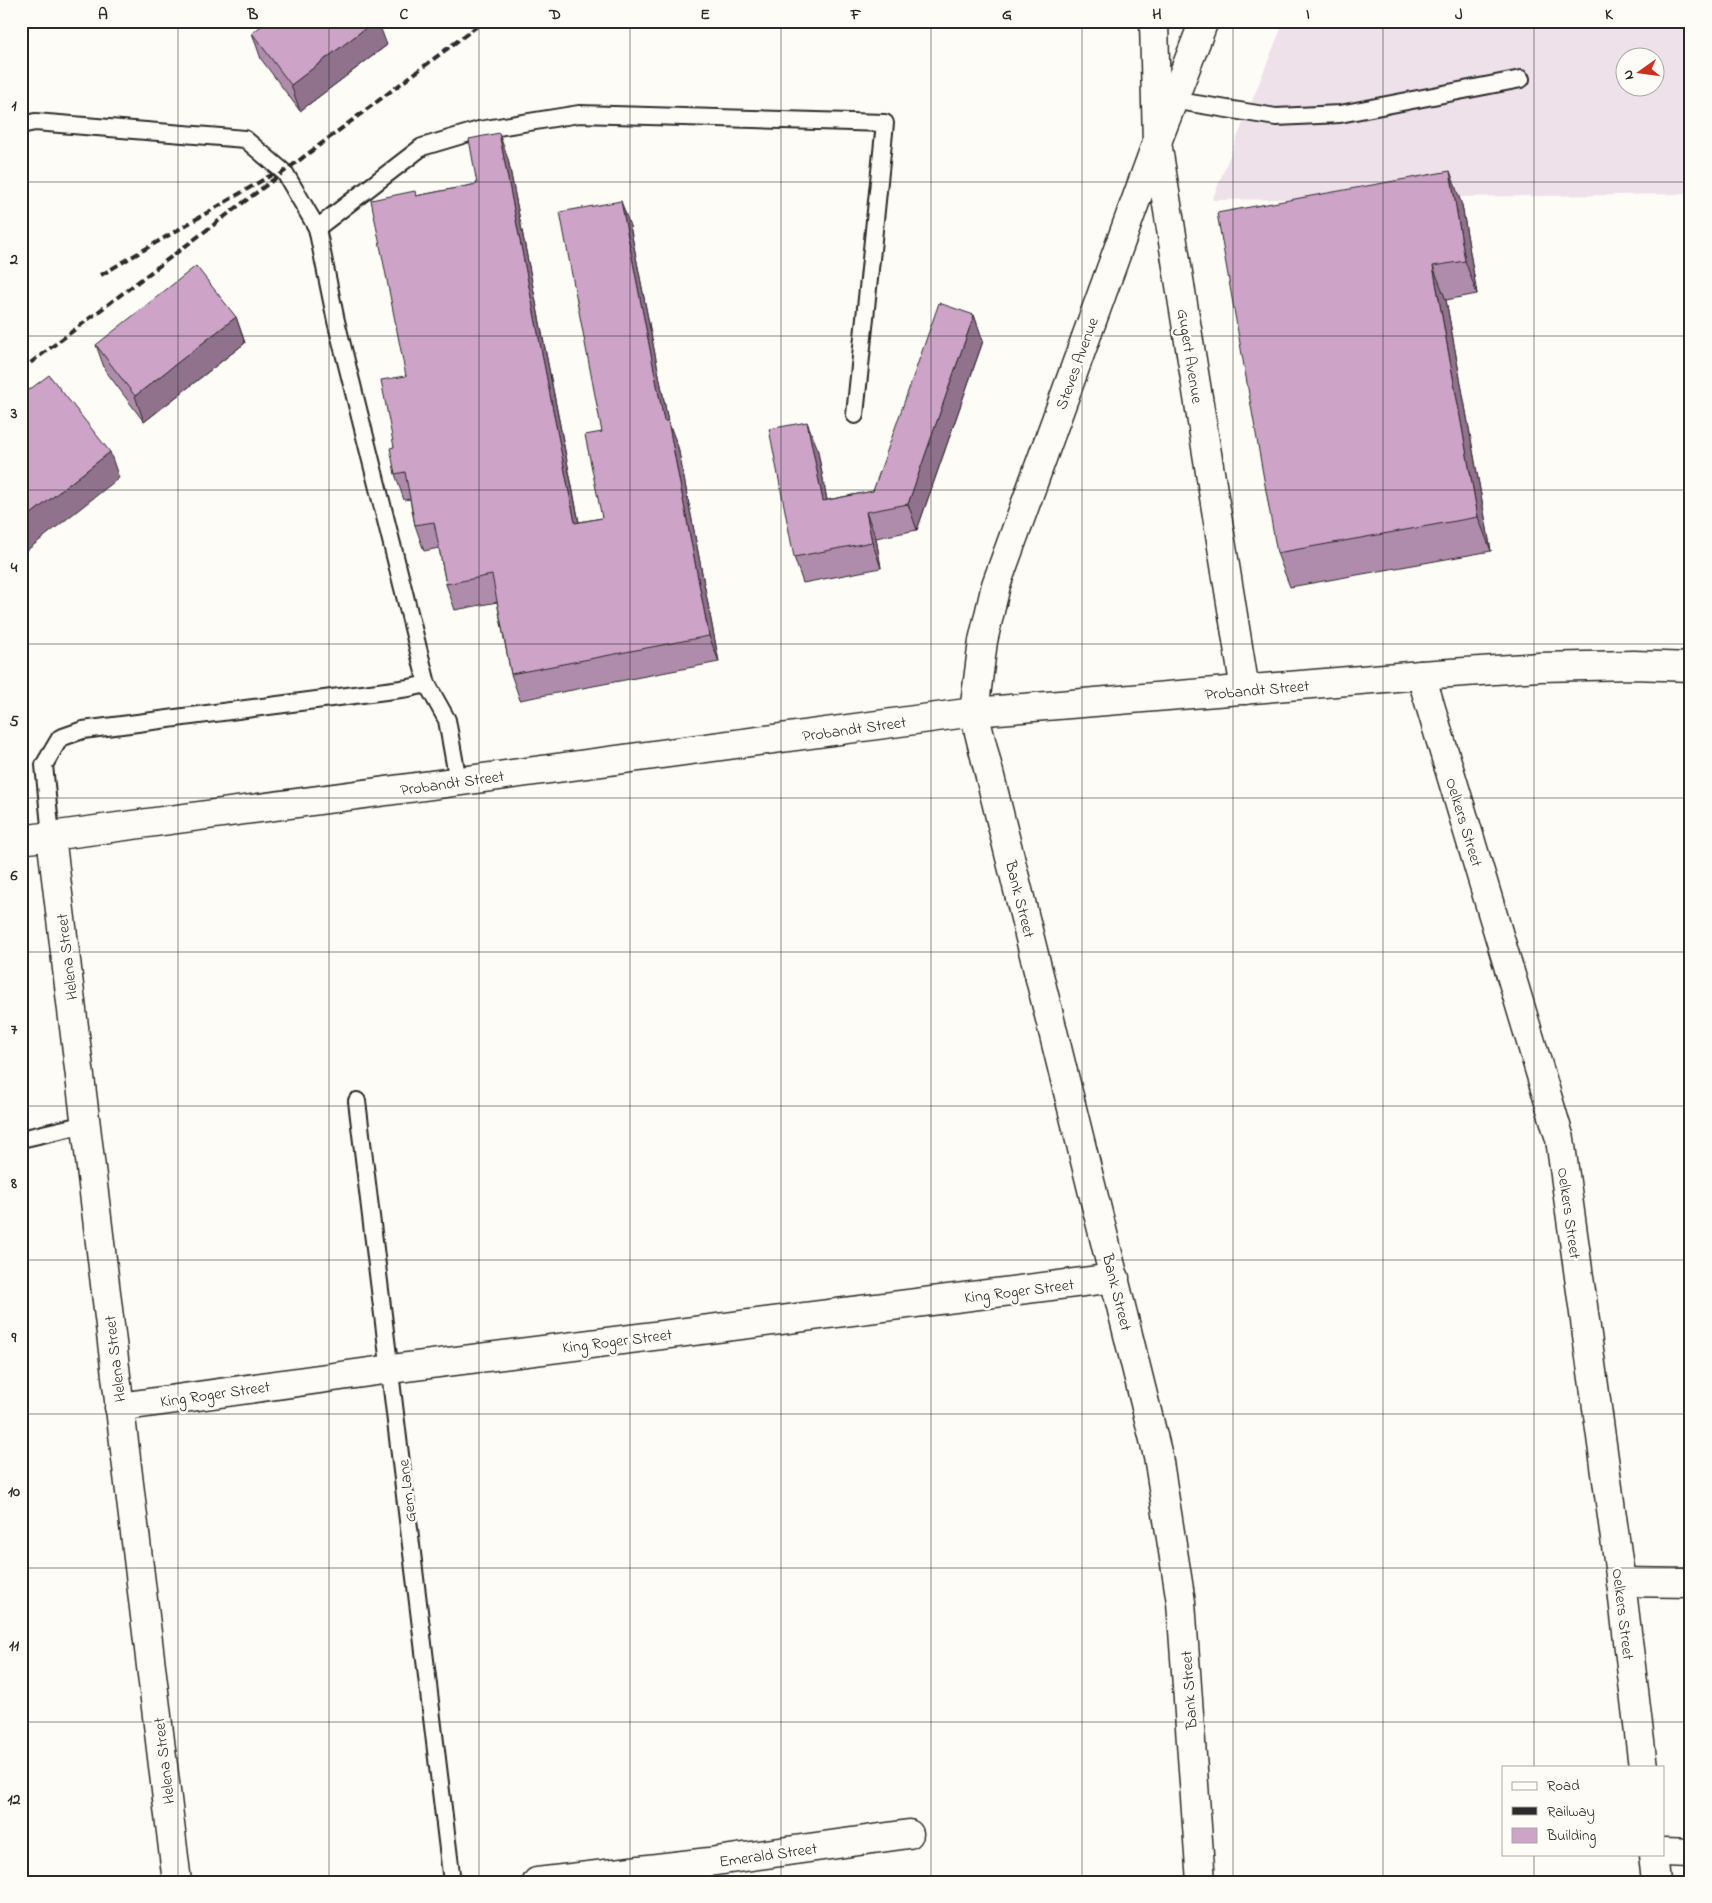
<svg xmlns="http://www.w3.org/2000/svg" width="1712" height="1903" font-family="'Indie Flower',sans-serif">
	<rect width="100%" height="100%" fill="#fdfcf7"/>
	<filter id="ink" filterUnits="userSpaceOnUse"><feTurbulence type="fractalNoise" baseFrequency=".02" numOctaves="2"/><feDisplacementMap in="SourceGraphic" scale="10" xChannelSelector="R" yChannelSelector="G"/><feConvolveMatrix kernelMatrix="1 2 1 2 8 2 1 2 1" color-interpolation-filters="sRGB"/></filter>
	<g filter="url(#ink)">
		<path fill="#efe1e9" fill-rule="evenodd" d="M1284,21H1691V194L1212,200ZM1624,58H1654V88H1624Z"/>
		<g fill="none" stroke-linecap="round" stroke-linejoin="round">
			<g stroke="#2b2b2b" stroke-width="20">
				<g id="service">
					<polyline points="1172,100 1276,117 1340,114 1521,79"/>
					<polyline points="21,125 35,122 245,139 285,173 317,228 336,321 427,684"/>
					<polyline points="317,228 422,147 479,130 579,114 885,123 855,415"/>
					<polyline points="51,836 44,765 60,738 83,730 409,688 427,684 447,720 458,781"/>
					<polyline points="357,1101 452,1882"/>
					<polyline points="21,1139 86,1124"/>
				</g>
			</g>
			<g stroke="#2b2b2b" stroke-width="31">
				<g id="minor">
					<polyline points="1154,21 1157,142 1245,690"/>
					<polyline points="1421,675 1560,1139 1621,1582 1643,1767"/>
					<polyline points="974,712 1158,1456 1181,1602 1201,1882"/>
					<polyline points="51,836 177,1882"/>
					<polyline points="119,1407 391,1369 1115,1278"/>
					<polyline points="1621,1582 1691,1583"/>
					<polyline points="1663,1852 1691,1853"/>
					<polyline points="1653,1854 1656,1882"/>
					<polyline points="537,1882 709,1862 909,1834"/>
				</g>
			</g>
			<g stroke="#2b2b2b" stroke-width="31">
				<g id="secondary">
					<polyline points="974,712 983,641 996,585 1157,142 1204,21"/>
					<polyline points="21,840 974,712 1421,675 1539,667 1634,665 1691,667"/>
				</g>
			</g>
			<use href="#service" stroke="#fdfcf7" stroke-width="16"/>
			<use href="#minor" stroke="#fdfcf7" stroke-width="28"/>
			<use href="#secondary" stroke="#fdfcf7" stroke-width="28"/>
			<g stroke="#2b2b2b" stroke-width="4" stroke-dasharray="8 4" stroke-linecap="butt">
				<polyline points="101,275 273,174"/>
				<polyline points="21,370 484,21"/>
			</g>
		</g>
		<g fill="#b08cac" stroke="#2b2b2b">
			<polygon points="252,33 387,45 300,111 261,59"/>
			<polygon points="508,159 579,522 602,518 602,432 630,226 668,421 678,447 719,662 520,700 511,674 497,602 455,610 446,584 439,548 424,551 415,525 410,499 404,500 395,474 394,447 406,376 416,196 477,184"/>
			<polygon points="1462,205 1477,294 1446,300 1491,551 1290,587 1277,553"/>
			<polygon points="974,315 983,341 917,530 876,538 881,568 803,583 794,557 817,447 827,500 873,491"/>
			<polygon points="236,317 245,343 144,422 105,370 96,345"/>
		</g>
		<g fill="#90728c" stroke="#2b2b2b">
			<polygon points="375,21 378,21 387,45 300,111 291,85"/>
			<polygon points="499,133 508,159 584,549 575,523"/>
			<polygon points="1450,171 1462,205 1477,294 1465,261"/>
			<polygon points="621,201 630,226 673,447 664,421"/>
			<polygon points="1433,266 1446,300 1491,551 1478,517"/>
			<polygon points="974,315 983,341 917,530 908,504"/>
			<polygon points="236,317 245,343 144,422 135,396"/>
			<polygon points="668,421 678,447 719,662 709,636"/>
			<polygon points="807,422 817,447 832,527 823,501"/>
			<polygon points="110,452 119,478 21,555 21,522"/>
			<polygon points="866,512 876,538 881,568 872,542"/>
		</g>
		<g fill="#cda3c8" stroke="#2b2b2b">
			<polygon points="268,21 375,21 291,85 252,33"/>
			<polygon points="499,133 575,523 602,518 585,435 602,432 560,212 621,201 664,421 668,421 709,636 511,674 492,575 446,584 434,522 415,525 405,472 395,474 390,448 394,447 381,380 406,376 371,200 415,191 416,196 477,184 469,139"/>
			<polygon points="1450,171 1465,261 1433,266 1478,517 1277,553 1217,213"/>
			<polygon points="196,266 236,317 135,396 96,345"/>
			<polygon points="939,303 974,315 908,504 866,512 872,542 794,557 769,429 807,422 823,501 873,491"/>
			<polygon points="49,375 110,452 21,522 21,396"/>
		</g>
	</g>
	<path fill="none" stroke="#2b2b2b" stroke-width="1" stroke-opacity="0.55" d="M178,21V1882M329,21V1882M479,21V1882M630,21V1882M781,21V1882M931,21V1882M1082,21V1882M1233,21V1882M1383,21V1882M1534,21V1767M21,182H1691M21,336H1691M21,490H1691M21,644H1691M21,798H1691M21,952H1691M21,1106H1691M21,1260H1691M21,1414H1691M21,1568H1691M21,1722H1691M1534,1854V1882"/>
	<g text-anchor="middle" stroke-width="5" stroke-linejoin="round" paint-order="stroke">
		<g font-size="16" fill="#2b2b2b" stroke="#fdfcf7">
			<text transform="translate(1191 356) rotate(81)" y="6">Gugert Avenue</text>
			<text transform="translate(1076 363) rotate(-70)" y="6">Steves Avenue</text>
			<text transform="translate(1257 689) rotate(-5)" y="6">Probandt Street</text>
			<text transform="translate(854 728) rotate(-8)" y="6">Probandt Street</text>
			<text transform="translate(452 782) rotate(-8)" y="6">Probandt Street</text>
			<text transform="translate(1465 822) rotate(73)" y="6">Oelkers Street</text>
			<text transform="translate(1021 899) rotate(76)" y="6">Bank Street</text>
			<text transform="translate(66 957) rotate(-97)" y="6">Helena Street</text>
			<text transform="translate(1570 1213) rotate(82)" y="6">Oelkers Street</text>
			<text transform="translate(1019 1290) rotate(-7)" y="6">King Roger Street</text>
			<text transform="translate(1118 1292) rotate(76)" y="6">Bank Street</text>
			<text transform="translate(617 1340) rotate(-7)" y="6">King Roger Street</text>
			<text transform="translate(114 1359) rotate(-97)" y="6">Helena Street</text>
			<text transform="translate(215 1393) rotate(-8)" y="6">King Roger Street</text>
			<text transform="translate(406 1491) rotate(-97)" y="6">Gem Lane</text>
			<text transform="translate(1624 1614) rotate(83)" y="6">Oelkers Street</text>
			<text transform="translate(1188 1690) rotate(-94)" y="6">Bank Street</text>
			<text transform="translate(163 1761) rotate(-97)" y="6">Helena Street</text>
			<text transform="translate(768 1854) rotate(-8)" y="6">Emerald Street</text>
		</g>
	</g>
	<rect width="1712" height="1903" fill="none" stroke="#fdfcf7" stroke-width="55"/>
	<rect x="1502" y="1766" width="162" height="90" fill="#fdfcf7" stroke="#a9a8a5"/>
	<rect x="1512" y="1782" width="25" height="8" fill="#fdfcf7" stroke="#a9a8a5"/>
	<text x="1547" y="1790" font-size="15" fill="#2b2b2b">Road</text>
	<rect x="1512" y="1807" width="25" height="8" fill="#2b2b2b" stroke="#a9a8a5"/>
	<text x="1547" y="1816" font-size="15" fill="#2b2b2b">Railway</text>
	<rect x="1512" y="1828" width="25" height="15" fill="#cda3c8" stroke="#a9a8a5"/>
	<text x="1547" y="1840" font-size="15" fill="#2b2b2b">Building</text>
	<g transform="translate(1640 72) rotate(256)"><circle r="24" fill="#fdfcf7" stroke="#a9a8a5"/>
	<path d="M0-4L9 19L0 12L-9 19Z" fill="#c8321e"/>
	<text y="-8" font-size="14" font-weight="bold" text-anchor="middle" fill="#2b2b2b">N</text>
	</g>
	<rect x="28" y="28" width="1656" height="1848" fill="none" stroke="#2b2b2b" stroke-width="2"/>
	<g font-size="16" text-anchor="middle" font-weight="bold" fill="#2b2b2b">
		<text x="103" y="19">A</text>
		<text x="253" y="19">B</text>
		<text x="404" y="19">C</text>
		<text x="555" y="19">D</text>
		<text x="705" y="19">E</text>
		<text x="856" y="19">F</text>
		<text x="1007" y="19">G</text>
		<text x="1157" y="19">H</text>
		<text x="1308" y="19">I</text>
		<text x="1459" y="19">J</text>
		<text x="1609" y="19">K</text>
		<text x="14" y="110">1</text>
		<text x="14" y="264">2</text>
		<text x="14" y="418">3</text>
		<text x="14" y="572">4</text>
		<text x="14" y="726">5</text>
		<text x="14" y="880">6</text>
		<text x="14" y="1034">7</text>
		<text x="14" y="1188">8</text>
		<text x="14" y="1342">9</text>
		<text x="14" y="1496">10</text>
		<text x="14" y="1650">11</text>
		<text x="14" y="1804">12</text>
	</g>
</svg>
